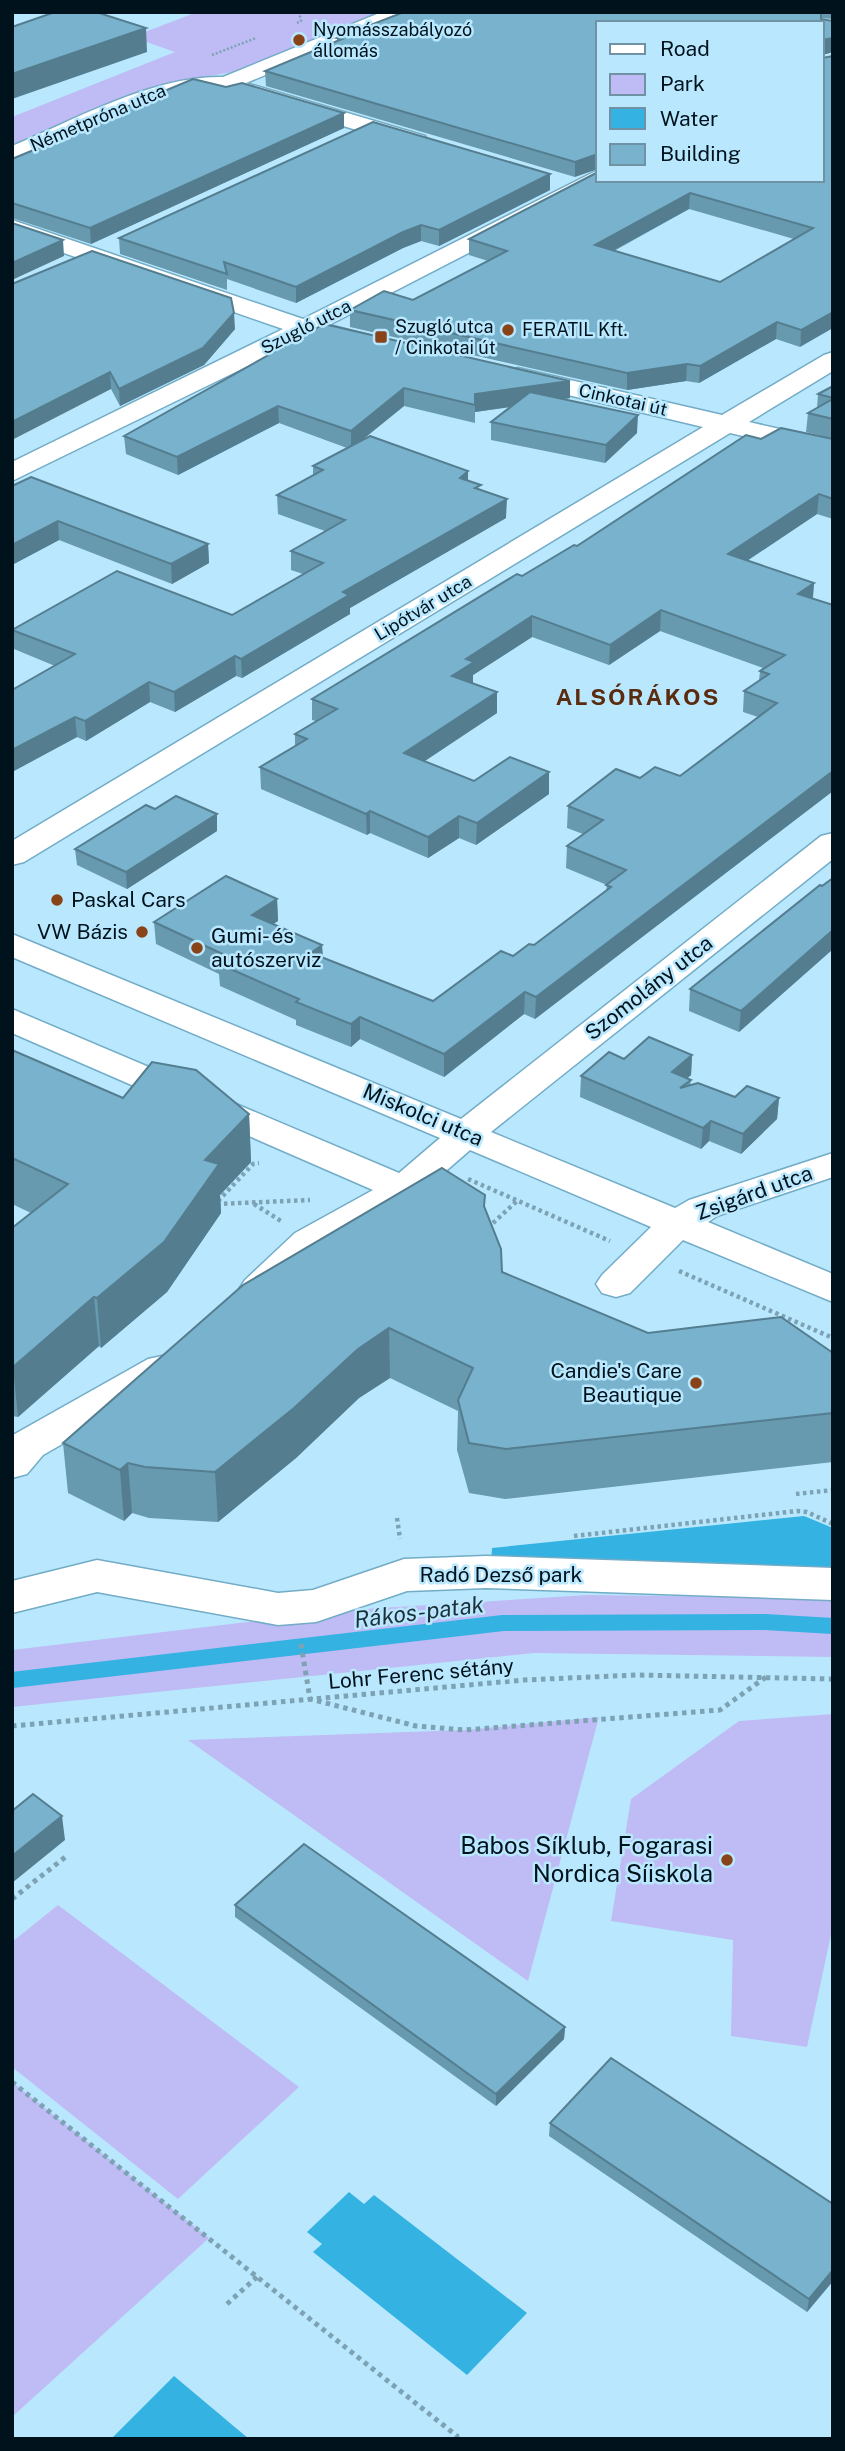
<svg xmlns="http://www.w3.org/2000/svg" width="845" height="2451" font-family="'Public Sans',sans-serif">
	<rect width="100%" height="100%" fill="#b9e8fe"/>
	<g fill="#bfbbf4">
		<polygon points="197,12 382,12 244,70 164,84 12,149 12,117 175,52 132,37"/>
		<polygon points="588,1595 833,1598 833,1657 534,1653 12,1707 12,1650 348,1610"/>
		<polygon points="833,1714 833,1925 807,2047 731,2036 733,1940 611,1921 631,1799 739,1721"/>
		<polygon points="599,1717 528,1981 188,1740 465,1730"/>
		<polygon points="58,1905 299,2087 178,2199 12,2067 12,1942"/>
		<polygon points="12,2082 209,2238 12,2417"/>
	</g>
	<g fill="#34b2e1">
		<polygon points="804,1516 833,1528 833,1573 491,1562 492,1548"/>
		<polygon points="349,2192 364,2204 374,2195 527,2313 467,2375 313,2252 322,2244 307,2232"/>
		<polygon points="174,2376 249,2439 111,2439"/>
	</g>
	<g fill="none" stroke-linecap="round" stroke-linejoin="round">
		<polyline stroke="#34b2e1" stroke-width="16" points="12,1680 503,1623 765,1622 833,1626"/>
		<g stroke="#72acc6" stroke-width="3">
			<g id="minor">
				<path d="M382,12H410L407,16L246,83L425,136L428,141L425,146H409L225,90L197,89L176,93L12,161V146C76,119 155,75 223,77Z"/>
				<polygon points="598,170 598,180 606,182 329,325 372,336 376,341 372,346 363,349 309,336 12,481 12,462 283,329 12,235 12,220 303,319"/>
				<polygon points="833,352 833,371 749,422 833,441 833,457 730,433 24,862 12,865 12,841 703,427 509,381 505,376 509,371 518,368 722,415 824,355"/>
				<polygon points="833,833 833,859 491,1132 675,1208 689,1200 833,1153 833,1177 717,1216 708,1222 833,1274 833,1302 683,1240 630,1293 616,1297 602,1293 596,1284 602,1275 651,1227 470,1150 416,1197 323,1251 273,1298 259,1302 245,1298 239,1289 245,1280 295,1233 373,1190 12,1033 12,1009 399,1173 440,1138 12,957 12,934 461,1119 821,836"/>
				<polygon points="162,1356 176,1359 182,1369 176,1379 43,1455 27,1474 12,1478 13,1435 148,1359"/>
				<polygon points="486,1556 833,1568 833,1600 486,1588 407,1591 316,1622 278,1625 97,1592 12,1613 12,1581 97,1560 278,1593 313,1590 404,1559"/>
			</g>
		</g>
		<g stroke="#7ca2b4" stroke-width="2.5" stroke-dasharray="2 2" stroke-linecap="butt">
			<polyline points="297,23 301,21 299,12"/>
			<polyline points="212,55 256,38"/>
		</g>
		<g stroke="#7ca2b4" stroke-width="4.5" stroke-dasharray="3.5 3.5" stroke-linecap="butt">
			<polyline points="468,1179 610,1241"/>
			<polyline points="218,1201 253,1164 259,1163"/>
			<polyline points="217,1204 310,1200"/>
			<polyline points="254,1204 281,1221"/>
			<polyline points="493,1223 517,1201"/>
			<polyline points="679,1271 833,1338"/>
			<polyline points="796,1494 833,1490"/>
			<polyline points="397,1518 400,1539"/>
			<polyline points="574,1536 797,1511 807,1512 833,1524"/>
		</g>
		<g stroke="#7ca2b4" stroke-width="5" stroke-dasharray="4.5 4.5" stroke-linecap="butt">
			<polyline points="301,1644 310,1699 416,1726 465,1730 720,1710 766,1677"/>
			<polyline points="12,1726 524,1680 637,1675 833,1679"/>
			<polyline points="12,1899 68,1855"/>
			<polyline points="12,2082 457,2436 457,2439"/>
			<polyline points="227,2304 257,2277"/>
		</g>
		<use href="#minor" fill="#fff" fill-rule="evenodd"/>
	</g>
	<g fill="#6799af" fill-rule="evenodd">
		<polygon points="404,12 833,12 833,19 821,18 821,19 833,21 833,52 822,55 598,23 575,177 266,86 265,71 337,41 337,38"/>
		<path d="M833,56L800,347L776,339L699,383L686,381L627,390L350,327V310L413,300L488,261L469,255V239ZM689,209L794,239L720,282L614,251Z"/>
		<polygon points="107,115 344,128 91,244 12,218 12,159 108,119"/>
		<polygon points="550,190 439,246 421,241 403,248 296,303 227,279 227,290 120,254 119,238"/>
		<polygon points="12,284 235,329 204,365 120,406 111,389"/>
		<polygon points="324,324 570,381 570,398 565,399 637,433 605,463 491,440 491,422 511,407 475,412 475,423 404,406 362,440 468,480 481,490 506,518 350,608 350,614 242,678 236,676 175,712 150,702 86,741 77,737 12,772 12,691 55,666 14,649 12,630 232,615 303,574 291,570 291,551 325,531 278,514 277,495 313,475 313,466 347,448 279,423 178,475 126,454 124,436"/>
		<polygon points="833,386 833,439 806,432 808,413 817,408 818,394"/>
		<polygon points="761,439 833,439 833,519 817,514 747,561 814,583 813,599 833,605 833,791 535,1019 524,1014 444,1077 360,1039 351,1047 296,1025 296,1020 220,986 219,974 156,944 154,922 277,899 278,921 273,924 322,945 323,958 433,1001 513,956 534,945 606,891 607,885 566,868 567,846 583,834 567,828 568,806 640,778 680,776 758,717 743,712 744,691 759,681 760,671 763,668 660,631 609,665 532,637 473,675 472,683 497,692 497,713 424,761 474,781 549,794 476,845 459,838 428,858 370,833 367,835 261,789 260,767 295,746 295,734 316,721 312,720 312,699 522,576 577,546"/>
		<polygon points="12,486 208,544 209,563 172,584 59,540 12,565"/>
		<polygon points="155,809 217,831 127,889 77,865 75,849"/>
		<polygon points="833,878 833,949 739,1032 689,1011 690,989"/>
		<polygon points="12,1050 123,1098 249,1114 251,1162 220,1195 221,1213 167,1292 101,1348 99,1346 18,1417 12,1416 12,1228 31,1213 12,1204"/>
		<polygon points="692,1055 691,1075 687,1078 691,1080 690,1085 735,1097 779,1098 777,1119 741,1154 709,1141 701,1149 580,1097 581,1076 624,1059"/>
		<polygon points="485,1208 502,1272 648,1333 833,1353 833,1462 505,1499 469,1493 457,1450 458,1411 390,1378 359,1398 296,1458 218,1522 149,1518 132,1513 124,1521 68,1493 63,1443"/>
		<polygon points="235,1905 565,2027 564,2039 496,2106 235,1917"/>
		<polygon points="550,2123 833,2204 833,2281 807,2312 549,2136"/>
	</g>
	<g fill="#547d8f">
		<polygon points="146,28 147,52 12,99 12,74"/>
		<polygon points="833,38 833,52 822,55 822,40"/>
		<polygon points="344,113 344,128 91,244 90,228"/>
		<polygon points="598,154 598,169 575,177 575,162"/>
		<polygon points="550,174 550,190 439,246 439,230"/>
		<polygon points="690,193 689,209 594,261 595,245"/>
		<polygon points="421,225 421,241 403,248 296,303 296,287 403,232"/>
		<polygon points="63,240 64,256 12,280 12,263"/>
		<polygon points="833,312 833,328 800,347 801,330"/>
		<polygon points="234,313 235,329 204,365 120,406 119,389"/>
		<polygon points="777,322 776,339 699,383 700,366"/>
		<polygon points="687,364 686,381 627,390 627,373"/>
		<polygon points="110,372 111,389 12,440 12,422"/>
		<polygon points="570,381 570,398 475,412 475,423 475,394"/>
		<polygon points="404,388 404,406 351,449 351,431"/>
		<polygon points="278,406 279,423 178,475 177,457"/>
		<polygon points="638,415 637,433 605,463 606,445"/>
		<polygon points="468,471 468,490 460,478"/>
		<polygon points="819,494 817,514 727,574 728,554"/>
		<polygon points="507,499 506,518 350,608 350,614 242,678 241,659 343,592"/>
		<polygon points="58,521 59,540 12,565 12,545"/>
		<polygon points="208,544 209,563 172,584 171,564"/>
		<polygon points="814,583 812,604 798,594"/>
		<polygon points="661,610 660,631 609,665 610,645"/>
		<polygon points="532,616 532,637 473,675 473,683 452,697 452,676 466,659"/>
		<polygon points="235,656 236,676 175,712 174,692"/>
		<polygon points="149,682 150,702 86,741 85,721"/>
		<polygon points="497,692 497,713 404,775 404,753"/>
		<polygon points="75,717 77,737 12,772 12,750"/>
		<polygon points="833,771 833,791 535,1019 536,997"/>
		<polygon points="549,772 549,794 476,845 477,823"/>
		<polygon points="370,811 370,833 367,835 366,814"/>
		<polygon points="217,814 217,831 127,889 126,872"/>
		<polygon points="459,816 459,838 428,858 428,837"/>
		<polygon points="277,899 278,921 253,937 252,915"/>
		<polygon points="833,930 833,949 739,1032 741,1011"/>
		<polygon points="322,945 323,967 311,953"/>
		<polygon points="525,992 524,1014 444,1077 444,1054"/>
		<polygon points="360,1017 360,1039 351,1047 351,1024"/>
		<polygon points="692,1055 691,1075 671,1093 672,1072"/>
		<polygon points="779,1098 777,1119 741,1154 743,1134"/>
		<polygon points="249,1114 251,1162 220,1195 221,1213 167,1292 101,1348 97,1298 205,1160"/>
		<polygon points="711,1121 709,1141 701,1149 703,1128"/>
		<polygon points="94,1297 99,1346 18,1417 13,1367"/>
		<polygon points="389,1328 390,1378 359,1398 296,1458 218,1522 215,1472 358,1349"/>
		<polygon points="128,1463 132,1513 124,1521 120,1470"/>
		<polygon points="62,1816 65,1840 12,1883 12,1856"/>
		<polygon points="565,2027 564,2039 496,2106 496,2094"/>
		<polygon points="833,2270 833,2281 807,2312 809,2299"/>
	</g>
	<g fill="#78b2cc" stroke="#547d8f" stroke-width="2" fill-rule="evenodd">
		<polygon points="55,12 96,12 146,28 12,74 12,27"/>
		<polygon points="404,12 821,12 821,19 833,21 833,38 822,40 822,23 598,23 598,154 575,162 265,71 342,39 337,38"/>
		<path d="M833,56V312L801,330L777,322L700,366L687,364L627,373L350,310L384,291L413,300L507,251L469,239L598,172V180H822V58ZM690,193L813,228L720,282L595,245Z"/>
		<polygon points="193,79 226,87 242,83 344,113 90,228 12,203 12,159 113,117 107,115"/>
		<polygon points="373,122 550,174 439,230 421,225 403,232 296,287 224,262 227,274 119,238"/>
		<polygon points="12,223 63,240 12,263"/>
		<polygon points="92,251 231,298 234,313 203,348 119,389 110,372 12,422 12,284"/>
		<polygon points="324,324 570,381 475,394 475,405 404,388 351,431 278,406 177,457 124,436"/>
		<polygon points="833,386 833,398 818,394"/>
		<polygon points="530,392 638,415 606,445 491,422"/>
		<polygon points="833,399 833,419 808,413"/>
		<polygon points="781,428 833,439 833,499 819,494 728,554 814,583 798,594 833,605 833,771 536,997 525,992 444,1054 360,1017 351,1024 296,1002 299,999 219,964 229,957 154,922 226,876 277,899 252,915 322,945 311,953 433,1001 501,951 513,956 529,944 534,945 611,887 606,885 626,870 567,846 603,820 568,806 616,769 640,778 655,767 680,776 777,703 744,691 769,674 760,671 785,655 661,610 610,645 532,616 466,659 474,662 452,676 497,692 404,753 474,781 510,757 549,772 477,823 459,816 428,837 370,811 366,814 260,767 307,739 295,734 337,709 312,699 517,574 522,576 574,545 577,546 746,435 761,439"/>
		<polygon points="370,436 468,471 460,478 481,485 475,488 507,499 343,592 349,595 241,659 235,656 174,692 149,682 85,721 75,717 12,750 12,690 75,654 12,630 117,571 232,615 323,563 291,551 345,520 277,495 323,470 313,466"/>
		<polygon points="31,477 208,544 171,564 58,521 12,545 12,486"/>
		<polygon points="176,796 217,814 126,872 75,849 146,805 155,809"/>
		<polygon points="833,878 833,930 741,1011 690,989 820,885 822,886"/>
		<polygon points="649,1037 692,1055 672,1072 691,1080 680,1088 698,1083 735,1097 747,1086 779,1098 743,1134 711,1121 703,1128 581,1076 609,1052 624,1059"/>
		<polygon points="12,1050 123,1098 152,1062 196,1070 249,1114 205,1160 219,1164 164,1242 97,1298 94,1297 13,1367 12,1228 68,1184 12,1158"/>
		<polygon points="442,1168 485,1195 484,1206 501,1249 502,1272 648,1333 781,1317 833,1353 833,1413 506,1449 469,1443 458,1400 473,1368 389,1328 358,1349 294,1408 215,1472 145,1467 128,1463 120,1470 63,1443 243,1285"/>
		<polygon points="33,1794 62,1816 12,1856 12,1811"/>
		<polygon points="304,1844 565,2027 496,2094 235,1905"/>
		<polygon points="611,2058 833,2204 833,2270 809,2299 550,2123"/>
	</g>
	<g fill="#884319" stroke="#b9e8fe" stroke-width="2.5">
		<circle cx="299" cy="40" r="7"/>
		<circle cx="508" cy="330" r="7"/>
		<rect x="374" y="330" width="14" height="14" rx="3.5"/>
		<circle cx="57" cy="900" r="7"/>
		<circle cx="142" cy="932" r="7"/>
		<circle cx="197" cy="948" r="7"/>
		<circle cx="696" cy="1383" r="7"/>
		<circle cx="727" cy="1860" r="7"/>
	</g>
	<g text-anchor="middle" stroke-width="5" stroke-linejoin="round" paint-order="stroke">
		<g font-size="18" fill="#00131d" stroke="#b9e8fe" text-anchor="start">
			<text x="313" y="36">Nyomásszabályozó<tspan x="313" dy="21">állomás</tspan></text>
			<text x="395" y="333">Szugló utca<tspan x="395" dy="21">/ Cinkotai út</tspan></text>
			<text x="522" y="336">FERATIL Kft.</text>
		</g>
		<g font-size="18" fill="#00131d" stroke="#b9e8fe">
			<text transform="translate(98 118) rotate(-23)" y="6">Németpróna utca</text>
			<text transform="translate(306 327) rotate(-27)" y="6">Szugló utca</text>
			<text transform="translate(623 400) rotate(13)" y="6">Cinkotai út</text>
			<text transform="translate(423 608) rotate(-31)" y="6">Lipótvár utca</text>
		</g>
		<g font-size="21" fill="#00131d" stroke="#b9e8fe" text-anchor="start">
			<text x="71" y="907">Paskal Cars</text>
			<text x="128" y="939" text-anchor="end">VW Bázis</text>
			<text x="211" y="943">Gumi- és<tspan x="211" dy="24">autószerviz</tspan></text>
			<text x="682" y="1378" text-anchor="end">Candie's Care<tspan x="682" dy="24">Beautique</tspan></text>
		</g>
		<g font-size="21" fill="#00131d" stroke="#b9e8fe">
			<text transform="translate(649 988) rotate(-38)" y="7">Szomolány utca</text>
			<text transform="translate(423 1115) rotate(23)" y="7">Miskolci utca</text>
			<text transform="translate(754 1193) rotate(-20)" y="7">Zsigárd utca</text>
			<text x="501" y="1582">Radó Dezső park</text>
			<text transform="translate(421 1674) rotate(-5)" y="7">Lohr Ferenc sétány</text>
		</g>
		<g font-size="23" font-weight="bold" letter-spacing="2" fill="#5b2b0f" stroke="#b9e8fe">
			<text x="638" y="705">ALSÓRÁKOS</text>
		</g>
		<g font-size="23" font-style="italic" fill="#1c303a" stroke="#b9e8fe">
			<text transform="translate(419 1612) rotate(-7)" y="8">Rákos-patak</text>
		</g>
		<g font-size="24" fill="#00131d" stroke="#b9e8fe" text-anchor="end">
			<text x="713" y="1854">Babos Síklub, Fogarasi<tspan x="713" dy="28">Nordica Síiskola</tspan></text>
		</g>
	</g>
	<rect width="845" height="2451" fill="none" stroke="#00131d" stroke-width="28"/>
	<rect x="596" y="21" width="228" height="161" fill="#b9e8fe" stroke="#6f93a4" stroke-width="2"/>
	<rect x="610" y="44" width="35" height="10" fill="#ffffff" stroke="#6f93a4" stroke-width="2"/>
	<text x="660" y="56" font-size="21" fill="#00131d">Road</text>
	<rect x="610" y="74" width="35" height="21" fill="#bfbbf4" stroke="#6f93a4" stroke-width="2"/>
	<text x="660" y="91" font-size="21" fill="#00131d">Park</text>
	<rect x="610" y="108" width="35" height="21" fill="#34b2e1" stroke="#6f93a4" stroke-width="2"/>
	<text x="660" y="126" font-size="21" fill="#00131d">Water</text>
	<rect x="610" y="144" width="35" height="21" fill="#78b2cc" stroke="#6f93a4" stroke-width="2"/>
	<text x="660" y="161" font-size="21" fill="#00131d">Building</text>
</svg>
